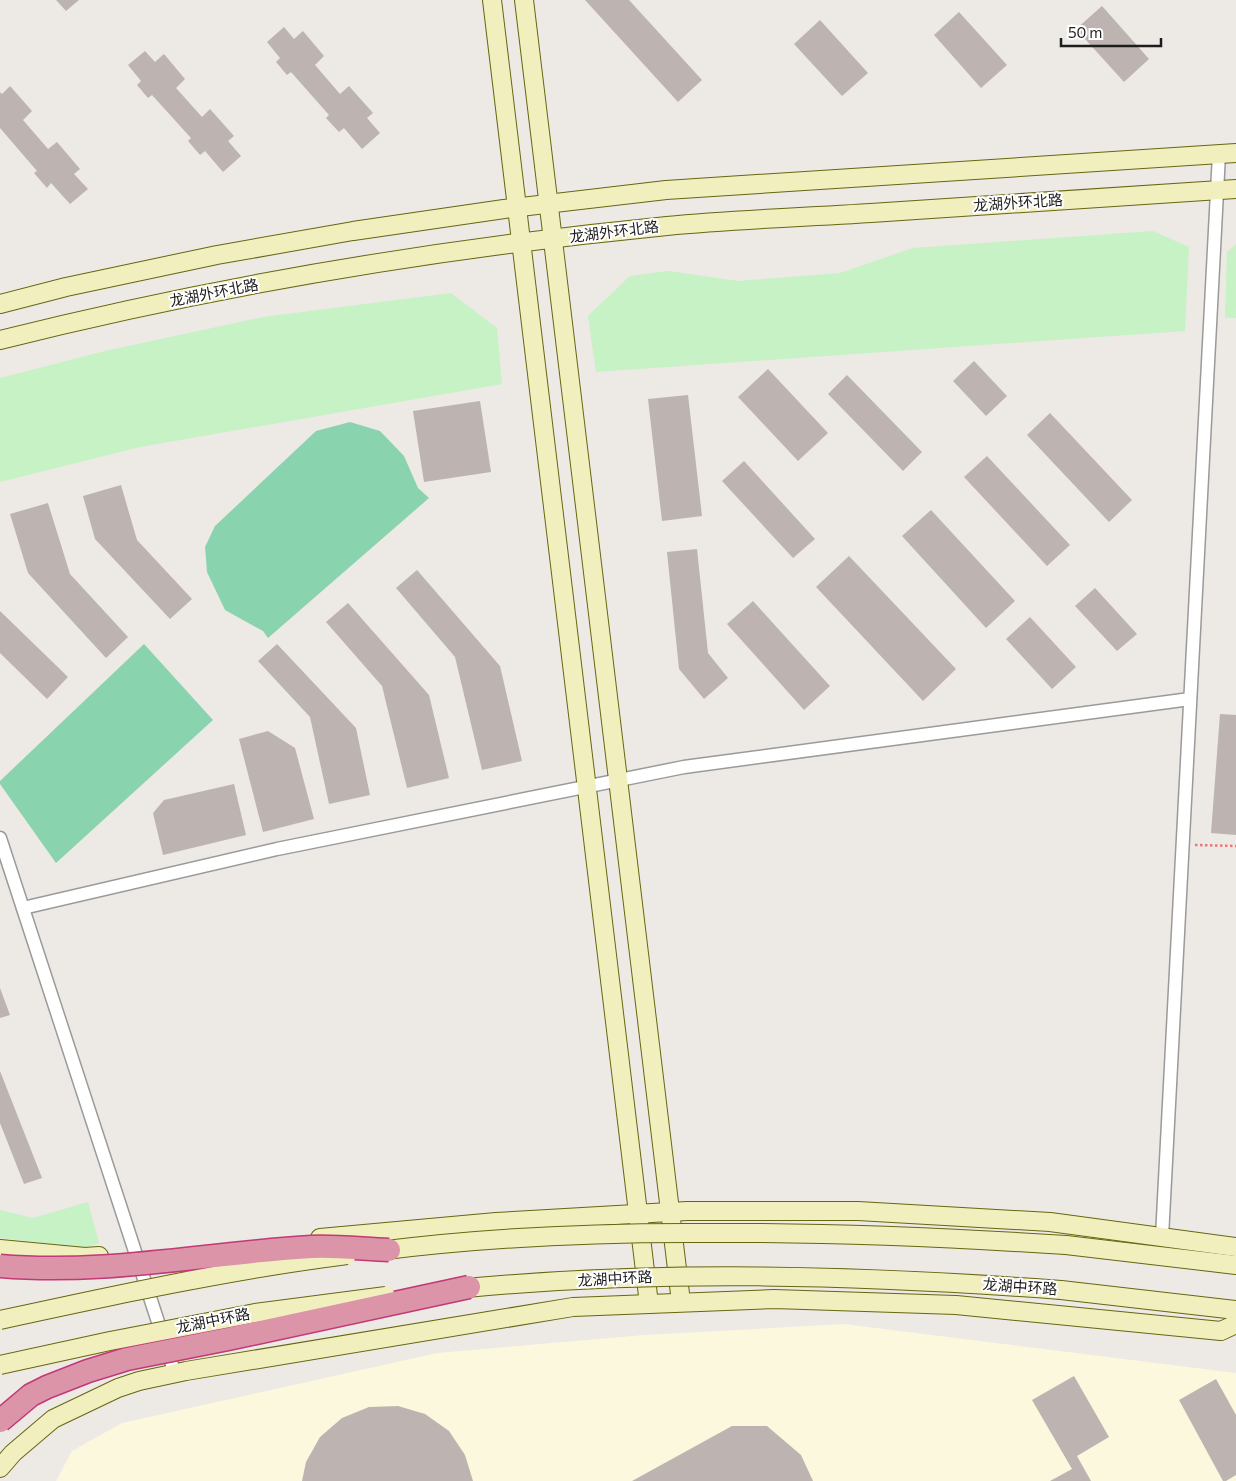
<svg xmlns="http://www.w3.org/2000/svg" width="1236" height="1481" font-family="Commissioner,'Noto Sans SC',sans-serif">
	<rect width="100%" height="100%" fill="#ede9e4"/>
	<polygon fill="#fbf8de" points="844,1324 1236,1373 1236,1481 56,1481 72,1451 122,1423 437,1353 644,1335"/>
	<g fill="#c6f2c5">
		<polygon points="1153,231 1189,247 1185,331 596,372 588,316 630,276 668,271 738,281 840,273 913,248"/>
		<polygon points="1236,244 1236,318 1225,318 1227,252"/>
		<polygon points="451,293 497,328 502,384 140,447 0,482 0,378 105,351 263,317"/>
		<polygon points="88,1202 99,1243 86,1248 0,1238 0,1210 33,1218"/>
	</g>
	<g fill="#8ad3af">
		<polygon points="350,422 380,431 404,456 418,488 429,498 268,638 263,631 225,610 207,572 205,547 215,526 316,431"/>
		<polygon points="144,644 213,720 56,863 0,784 0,781"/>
	</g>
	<g fill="#bdb4b1">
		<polygon points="56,0 79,0 66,11"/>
		<polygon points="585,0 629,0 702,80 678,102"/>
		<polygon points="1102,6 1149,59 1124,82 1076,29"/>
		<polygon points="959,12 1007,65 981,88 934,35"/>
		<polygon points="820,20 868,73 842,96 794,44"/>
		<polygon points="284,27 294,39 303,31 324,56 315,65 340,94 349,86 373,113 367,118 380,133 362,149 344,128 339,132 326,118 329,115 291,72 287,75 276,62 280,58 267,42"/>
		<polygon points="145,51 155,62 164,54 185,79 176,88 202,117 210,109 234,136 228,141 241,156 223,172 205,151 200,155 188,141 191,138 152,95 148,98 137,85 141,81 128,65"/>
		<polygon points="10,86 32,111 23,120 48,149 57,142 80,169 74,174 88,189 70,204 51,183 47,188 34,173 37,171 0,128 0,92 2,94"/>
		<polygon points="974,361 1007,396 986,416 953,381"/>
		<polygon points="768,369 828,433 798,461 738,397"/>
		<polygon points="847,375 922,452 903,471 828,394"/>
		<polygon points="688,395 702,516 662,521 648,399"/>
		<polygon points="480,401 491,472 424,482 413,411"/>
		<polygon points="1050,413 1132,500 1109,522 1027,435"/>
		<polygon points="987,456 1070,545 1047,566 964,477"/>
		<polygon points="744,461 815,539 793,558 722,481"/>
		<polygon points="121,485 137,540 192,599 170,619 95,539 83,496"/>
		<polygon points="48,503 70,574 128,637 106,658 28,573 10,514"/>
		<polygon points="931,510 1015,601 986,628 902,536"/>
		<polygon points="697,549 708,653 728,678 704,699 679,669 667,552"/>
		<polygon points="849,556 956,669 923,701 816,587"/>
		<polygon points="417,570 500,666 522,761 482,770 455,657 396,588"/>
		<polygon points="1095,588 1137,634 1117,651 1075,606"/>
		<polygon points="753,601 830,686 804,710 727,624"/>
		<polygon points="348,603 429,695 449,778 407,788 382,686 326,622"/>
		<polygon points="0,611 68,677 47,699 0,653"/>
		<polygon points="1030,617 1076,667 1052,689 1006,639"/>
		<polygon points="277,644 356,728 370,795 329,804 310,717 258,661"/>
		<polygon points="1220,714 1236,715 1236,835 1211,833"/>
		<polygon points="268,731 295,748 314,819 263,832 239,739"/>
		<polygon points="234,784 246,835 163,855 153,813 164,800"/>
		<polygon points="0,988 10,1015 0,1018"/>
		<polygon points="0,1071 42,1178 24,1184 0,1123"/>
		<polygon points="1074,1376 1109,1437 1077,1456 1091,1481 1050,1481 1072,1469 1032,1400"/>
		<polygon points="1216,1379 1236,1415 1236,1475 1226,1481 1223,1481 1179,1400"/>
		<polygon points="398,1406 425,1414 449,1431 465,1455 473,1481 302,1481 306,1462 320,1437 342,1418 369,1407"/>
		<polygon points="732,1426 767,1426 801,1455 813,1481 632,1481"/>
	</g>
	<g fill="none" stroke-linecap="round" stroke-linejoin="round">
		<g stroke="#9a9a9a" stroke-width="15">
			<g id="street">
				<polyline points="0,838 175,1374"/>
				<polyline points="23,908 277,849 684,767 1190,699"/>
				<polyline points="1162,1237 1219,154"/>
			</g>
		</g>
		<g stroke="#661" stroke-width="20">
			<g id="secondary">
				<polyline points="492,0 649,1304"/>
				<polyline points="524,0 681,1302"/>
				<polyline points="0,304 66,287 217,255 353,231 504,209 666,190 1236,153"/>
				<path d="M0,340C219,285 442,248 667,226C739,219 813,217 886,212C1002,205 1119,196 1236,189"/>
				<polyline points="320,1238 496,1222 687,1211 858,1211 1050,1222 1236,1247"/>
				<polyline points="1066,1245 1236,1265"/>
				<polyline points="0,1249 85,1257 99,1256"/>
				<polyline points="1061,1290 1236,1310"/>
				<polyline points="0,1468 13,1453 53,1419 118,1388 139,1381 186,1371 573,1307 774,1299 956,1305 1221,1331 1236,1324"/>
			</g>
		</g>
		<polyline stroke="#e97878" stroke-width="2.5" stroke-dasharray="2.5 2.5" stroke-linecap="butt" points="1195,845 1236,846"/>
		<use href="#street" stroke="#fff" stroke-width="12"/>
		<use href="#secondary" stroke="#f1efbd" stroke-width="18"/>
		<g stroke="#661" stroke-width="20" stroke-linecap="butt">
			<g id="secondary-bridge">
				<path d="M378,1251C480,1238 584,1233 688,1233C814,1232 940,1237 1066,1245"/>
				<path d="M456,1289C658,1269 860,1275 1061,1290"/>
				<path d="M0,1320C115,1295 230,1270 347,1255"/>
				<polyline points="0,1365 110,1341 255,1313 386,1296"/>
			</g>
		</g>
		<g stroke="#c33876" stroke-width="25" stroke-linecap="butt">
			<g id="highway-bridge">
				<path d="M0,1266C106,1275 207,1253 312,1247C337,1246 363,1249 389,1250"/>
				<polyline points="0,1421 31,1395 47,1387 88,1371 127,1359 228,1339 469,1287"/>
			</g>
		</g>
		<use href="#secondary-bridge" stroke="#f1efbd" stroke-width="18"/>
		<use href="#highway-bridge" stroke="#dc94a9" stroke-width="22"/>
	</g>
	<g text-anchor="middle" stroke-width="4" stroke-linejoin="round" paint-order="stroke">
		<g font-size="15" fill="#1d1d1d" stroke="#fff">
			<text transform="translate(1018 203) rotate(-4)" y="5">龙湖外环北路</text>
			<text transform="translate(614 232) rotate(-7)" y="5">龙湖外环北路</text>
			<text transform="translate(214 293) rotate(-11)" y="5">龙湖外环北路</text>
			<text transform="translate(615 1279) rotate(-3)" y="5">龙湖中环路</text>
			<text transform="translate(1020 1287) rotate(4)" y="5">龙湖中环路</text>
			<text transform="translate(213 1321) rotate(-11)" y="5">龙湖中环路</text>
		</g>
	</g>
	<path d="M1061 38v8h100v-8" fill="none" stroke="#1d1d1d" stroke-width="2.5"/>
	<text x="1068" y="38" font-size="15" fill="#1d1d1d" stroke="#ffffff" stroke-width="4" paint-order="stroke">50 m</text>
</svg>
